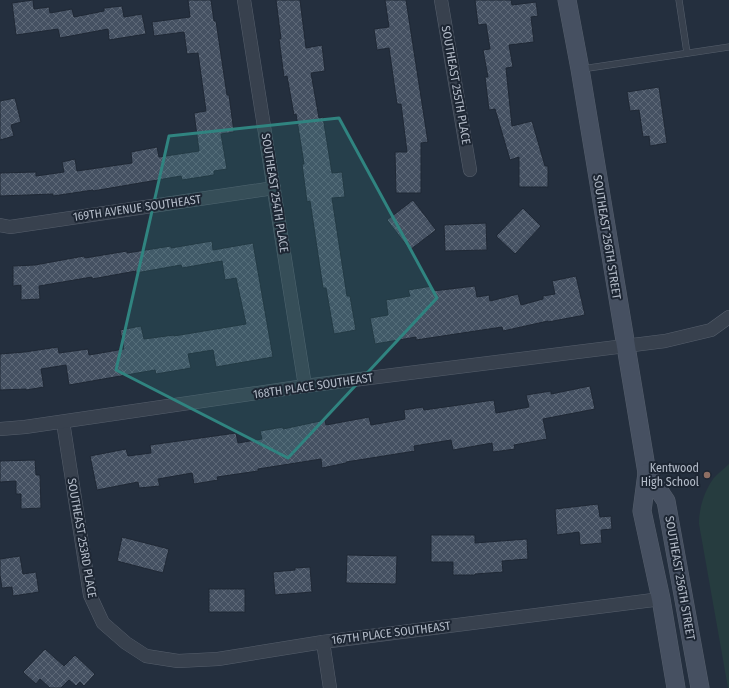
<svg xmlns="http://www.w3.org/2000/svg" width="729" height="688" font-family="'Fira Sans Condensed',sans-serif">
	<defs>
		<pattern id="building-cross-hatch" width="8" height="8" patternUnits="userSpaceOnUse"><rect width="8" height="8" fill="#455162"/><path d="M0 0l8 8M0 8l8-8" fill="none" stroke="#5d6877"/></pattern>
	</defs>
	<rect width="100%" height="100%" fill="#242f3e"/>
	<path fill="#263c3f" d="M729,464V688H728L699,524C699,508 704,492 713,479C717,474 724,469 729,464Z"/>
	<g fill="url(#building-cross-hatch)" stroke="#1f2835">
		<polygon points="33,0 34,9 49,7 50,13 72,9 74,17 104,11 104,8 122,6 124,17 142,14 146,34 109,40 108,29 60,38 58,29 16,35 12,3"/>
		<polygon points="188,0 211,0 214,21 216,21 227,95 229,95 234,132 221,134 227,169 214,171 214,175 182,180 181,176 93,191 93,190 53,196 53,194 0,196 0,173 36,172 36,176 64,172 62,162 75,159 77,171 132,163 131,152 157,147 159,157 199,151 194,113 206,111 198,53 187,54 184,32 154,36 152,22 190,17"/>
		<polygon points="276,0 300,0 306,48 322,45 325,71 311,73 319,118 323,117 332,173 342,172 345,197 332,198 347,296 350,296 356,330 334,334 326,288 323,288 310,201 307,202 302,164 304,164 296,114 294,115 287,76 284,77 279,39 281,39"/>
		<polygon points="385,0 406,0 428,142 421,143 421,193 396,193 395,152 407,152 401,104 397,104 389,48 377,50 374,29 389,27"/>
		<polygon points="475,0 511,0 512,5 536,2 538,16 531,17 534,42 509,45 513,67 506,68 512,126 532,121 545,166 548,166 548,187 519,187 519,157 510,160 495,109 489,110 485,77 488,77 483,50 490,49 486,24 478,25"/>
		<polygon points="659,87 667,143 650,146 649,136 643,137 639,110 630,111 627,92"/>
		<polygon points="15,98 21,122 11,125 14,136 0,140 0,101"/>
		<polygon points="413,200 436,230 410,250 387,220"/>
		<polygon points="523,208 541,226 515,254 496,236"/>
		<polygon points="486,223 487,250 445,251 444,225"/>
		<polygon points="212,241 213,250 253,243 273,357 216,367 213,350 188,354 191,368 156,374 155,370 69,385 66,365 41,369 44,387 26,390 26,389 0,390 0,354 25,352 58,347 59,353 88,349 89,355 124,349 120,330 141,326 144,339 174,335 174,336 246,324 236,278 225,280 222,261 182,268 181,265 136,273 136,271 92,279 92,277 39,286 40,299 21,300 21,285 13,286 13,266 35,265 84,256 85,258 127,251 127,253 171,246 171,248"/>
		<polygon points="576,276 585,315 548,322 548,321 503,331 502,327 416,340 416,337 375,344 370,318 388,315 386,300 410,296 408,290 432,286 433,291 475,286 477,297 489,295 490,301 518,294 521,305 543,299 543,296 555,294 552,281"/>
		<polygon points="590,386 595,409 543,419 547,439 514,445 515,449 493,452 492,443 453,450 451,440 414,446 415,451 346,462 346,463 322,468 321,459 258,469 258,471 217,477 218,480 194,484 192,473 158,479 160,486 139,488 138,482 97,490 90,456 126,449 128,456 151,453 150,445 236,433 238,443 262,439 260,431 283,427 283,429 325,420 326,425 369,417 371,425 405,419 404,410 423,407 424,410 494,400 496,413 529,407 526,395 551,391 551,394"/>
		<polygon points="35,460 36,475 40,475 41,508 21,509 21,494 16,494 16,481 0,482 0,461"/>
		<polygon points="598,504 600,517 611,516 612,529 601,530 602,543 580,545 579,532 557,535 555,509"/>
		<polygon points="431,535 475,535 475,543 527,539 528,559 502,561 503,572 475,574 475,575 453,575 453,562 431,562"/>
		<polygon points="122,537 169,549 163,573 117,561"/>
		<polygon points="347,555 397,556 396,584 346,583"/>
		<polygon points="20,556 23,574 36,572 39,592 13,596 12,587 2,588 0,575 0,559"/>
		<polygon points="310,567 312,592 275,595 273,572 295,570 295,568"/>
		<rect x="209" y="589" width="36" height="23"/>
		<polygon points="45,649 64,666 75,655 95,674 84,686 80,682 76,686 69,680 61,688 50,688 40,679 36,684 23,672"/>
	</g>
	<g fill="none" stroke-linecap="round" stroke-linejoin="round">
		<g stroke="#565f6c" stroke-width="7">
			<g id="service">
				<polyline points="679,0 687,53"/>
				<polyline points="582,69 729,47"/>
			</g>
		</g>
		<g stroke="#565f6c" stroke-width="14">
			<g id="minor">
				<polyline points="244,0 305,386"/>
				<polyline points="441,0 470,170"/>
				<polyline points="0,225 10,227 274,188"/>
				<polyline points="63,422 90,595 103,623 126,643 146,656 178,661 218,659 323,642 661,599"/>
				<polyline points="0,429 25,427 305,386 665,341 711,330 729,317"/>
				<polyline points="323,642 330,688"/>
			</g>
		</g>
		<g stroke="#565f6c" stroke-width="19">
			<g id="secondary">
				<polyline points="567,0 580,69 647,473 642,511 661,599 676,688"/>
				<polyline points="647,473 666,501 700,688"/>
			</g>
		</g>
		<use href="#service" stroke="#38414e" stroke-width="6"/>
		<use href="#minor" stroke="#38414e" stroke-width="13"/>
		<use href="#secondary" stroke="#465061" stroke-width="18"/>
	</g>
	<path fill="#308480" fill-opacity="0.2" stroke="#308480" stroke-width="3" stroke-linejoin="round" d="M339,118L437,298L288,458L116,370L169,136Z"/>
	<circle fill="#8d6e63" stroke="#1d2633" stroke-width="1.5" cx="707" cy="475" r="4"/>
	<g text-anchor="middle" stroke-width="4" stroke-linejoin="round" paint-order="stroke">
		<g font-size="12" fill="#b4bcc9" stroke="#1d2633">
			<text transform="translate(456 85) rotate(80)" y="4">SOUTHEAST 255TH PLACE</text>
			<text transform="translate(275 193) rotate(81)" y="4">SOUTHEAST 254TH PLACE</text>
			<text transform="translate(137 208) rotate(-8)" y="4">169TH AVENUE SOUTHEAST</text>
			<text transform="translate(607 237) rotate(81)" y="4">SOUTHEAST 256TH STREET</text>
			<text transform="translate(313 386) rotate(-8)" y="4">168TH PLACE SOUTHEAST</text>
			<text transform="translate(82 538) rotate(80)" y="4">SOUTHEAST 253RD PLACE</text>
			<text transform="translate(680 578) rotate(80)" y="4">SOUTHEAST 256TH STREET</text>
			<text transform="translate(391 633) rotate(-7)" y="4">167TH PLACE SOUTHEAST</text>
		</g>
		<g font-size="12" fill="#b4bcc9" stroke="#1d2633" text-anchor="end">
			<text x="699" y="472">Kentwood<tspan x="699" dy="14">High School</tspan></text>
		</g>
	</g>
</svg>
